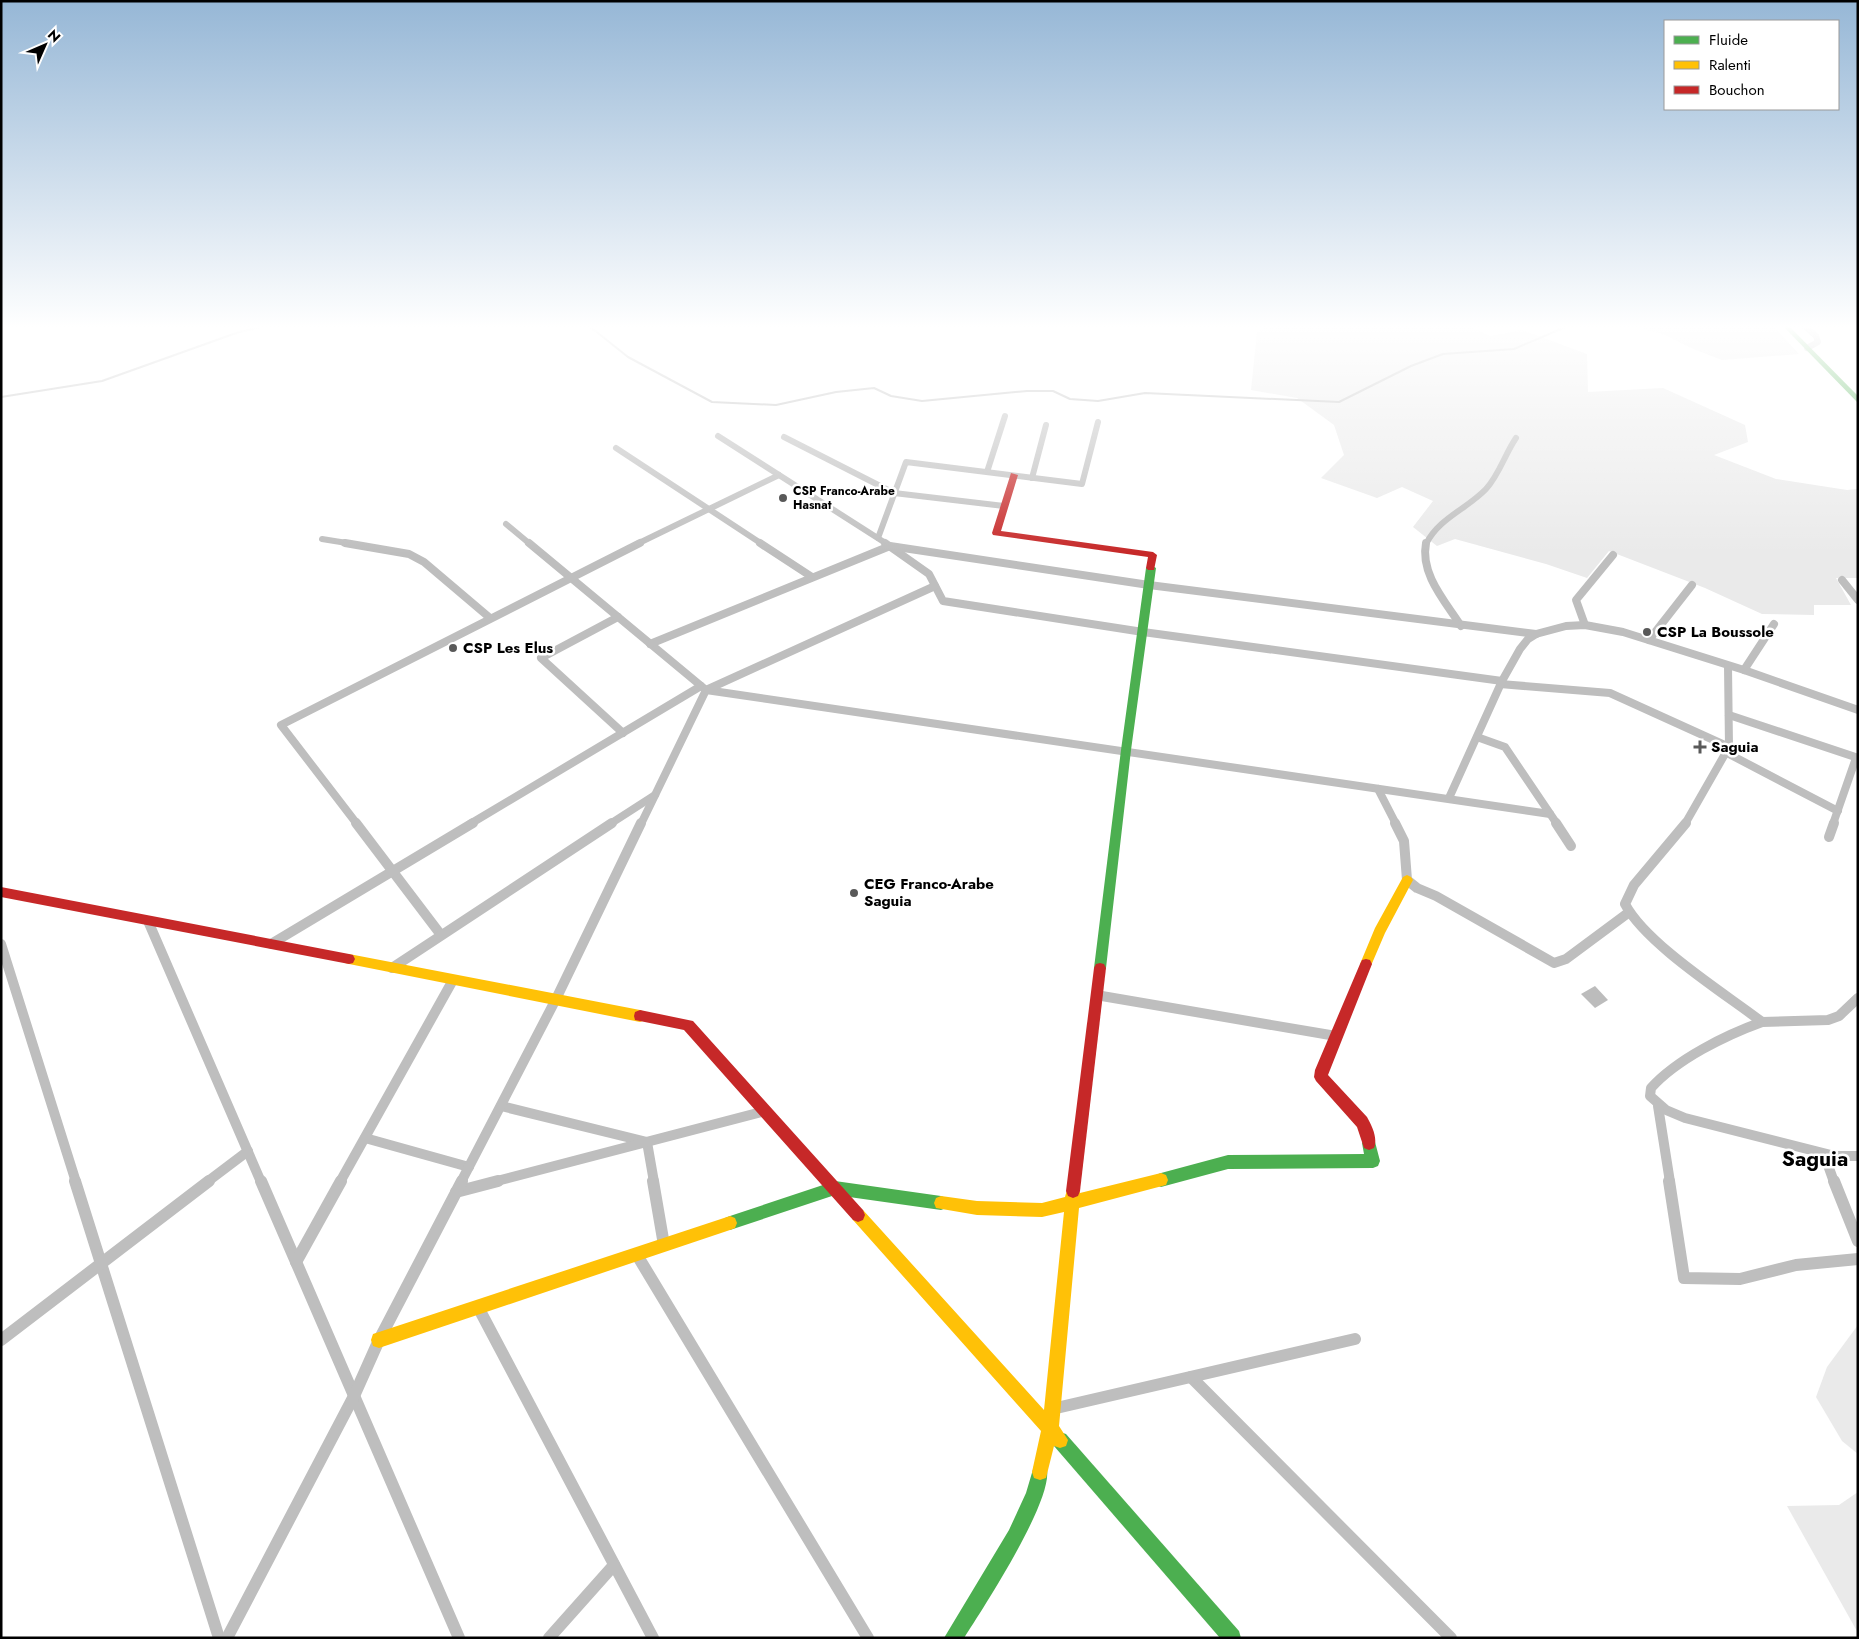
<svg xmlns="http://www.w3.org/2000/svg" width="1859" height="1639" font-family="Jost,sans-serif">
	<rect width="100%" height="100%" fill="#fff"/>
	<g fill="#eaeaea">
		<polygon points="1268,325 1468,325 1490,336 1522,330 1587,354 1588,392 1663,388 1745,425 1748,442 1714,455 1776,479 1847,490 1858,489 1858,578 1836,578 1851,605 1814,605 1814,615 1762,614 1705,588 1609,551 1587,578 1546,564 1455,539 1437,546 1413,527 1433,501 1402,487 1377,498 1321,478 1344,455 1334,425 1297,398 1251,390 1257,332"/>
		<polygon points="1629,325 1772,325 1799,354 1722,360 1691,348 1665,335"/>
		<polygon points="1858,1325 1858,1454 1842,1441 1816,1397 1827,1367"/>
		<polygon points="1858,1492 1858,1633 1787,1506 1839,1505"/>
	</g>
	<polygon fill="#bcbcbc" points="1595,986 1608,1000 1595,1008 1581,994"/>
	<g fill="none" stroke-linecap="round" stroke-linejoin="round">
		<g stroke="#bcbcbc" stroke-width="2">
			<polyline points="588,325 628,357 712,402 776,405 836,392 874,388 891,396 922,401 1027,391 1053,391 1070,399 1098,401 1145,393 1339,402 1411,366 1443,354 1514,349 1570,325"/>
			<polyline points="1,397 102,381 239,332 270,325"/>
		</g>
		<g stroke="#bebebe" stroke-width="6">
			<polyline points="1803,325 1816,336 1818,342 1807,348"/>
			<polyline points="718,436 887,544"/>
			<polyline points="784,437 894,493 1004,506"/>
			<polyline points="616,448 762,544"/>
			<polyline points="987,472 1005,416"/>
			<polyline points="1032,478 1046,425"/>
			<polyline points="506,524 530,544"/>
			<polyline points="878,538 906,462 1082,484 1098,422"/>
			<polyline points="322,539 353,544"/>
			<polyline points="637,544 779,475"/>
			<path d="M1426,544C1439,518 1467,509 1486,489C1499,475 1505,454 1516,438"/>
		</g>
		<g stroke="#bebebe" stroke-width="8">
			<polyline points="345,543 409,554 424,562 490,618"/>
			<polyline points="529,543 706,690 1550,814"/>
			<polyline points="760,543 812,577"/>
			<polyline points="885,543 929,574 943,601 1143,632 1502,681"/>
			<path d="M1426,543C1420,574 1445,601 1461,626"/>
			<polyline points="1842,580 1858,600"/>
			<polyline points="618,617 541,658 623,733"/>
			<polyline points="1585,625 1576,600 1613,555"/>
			<polyline points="1649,640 1692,585"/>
			<polyline points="650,644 890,546 1149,585 1536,634"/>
			<polyline points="1744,670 1774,624"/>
			<polyline points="1500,684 1610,693 1729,747"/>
			<polyline points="1729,715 1858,758"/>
			<polyline points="1477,737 1505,747 1557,824"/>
			<polyline points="1727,753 1838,811"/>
			<polyline points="1378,789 1396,824"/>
			<polyline points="1449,798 1502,681 1520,649 1528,639 1536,634 1566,626 1585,625 1623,632 1744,670 1858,710"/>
			<polyline points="357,824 281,725 640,543"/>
			<polyline points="470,824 701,686"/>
			<polyline points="610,824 655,795"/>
			<polyline points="641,824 706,690 935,586"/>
			<polyline points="1685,824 1729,747 1728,666"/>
			<polyline points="1833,824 1856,758"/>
		</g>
		<g stroke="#bebebe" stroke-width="10">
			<polyline points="356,823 441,935"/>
			<polyline points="1395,823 1404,841 1407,880 1417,888 1436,896 1554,963 1566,959 1628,913"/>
			<polyline points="1556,823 1571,846"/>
			<path d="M1686,823L1634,885L1625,904C1646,944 1724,993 1762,1022C1726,1035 1677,1059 1651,1088L1650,1096L1666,1110L1685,1118L1835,1156H1858"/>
			<polyline points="1829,837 1834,823"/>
			<polyline points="148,921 261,1182"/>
			<polyline points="1,944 76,1182"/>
			<polyline points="271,944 473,823"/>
			<polyline points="392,968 612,823"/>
			<polyline points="1096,995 1336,1036"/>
			<polyline points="1762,1022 1828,1020 1839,1016 1858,998"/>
			<polyline points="501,1106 647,1142 654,1182"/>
			<polyline points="1658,1106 1670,1182"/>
			<polyline points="365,1138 469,1167"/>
			<polyline points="1824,1154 1834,1182"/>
			<polyline points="207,1182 248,1151"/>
			<polyline points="340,1182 453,980"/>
			<polyline points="461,1182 556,999 641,823"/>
			<polyline points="493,1182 765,1111"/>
		</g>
		<g stroke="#bebebe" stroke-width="12">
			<polyline points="75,1181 219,1638"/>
			<polyline points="261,1181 459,1638"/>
			<polyline points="653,1181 664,1245"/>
			<polyline points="1669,1181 1684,1278 1740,1279 1796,1265 1858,1259"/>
			<polyline points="1834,1181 1858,1241"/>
			<polyline points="456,1192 498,1181"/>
			<polyline points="637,1255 868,1638"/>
			<polyline points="296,1262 341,1181"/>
			<polyline points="478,1307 653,1638"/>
			<polyline points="1,1340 209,1181"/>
			<polyline points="1191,1377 1451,1638"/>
			<polyline points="1052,1409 1355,1339"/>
			<polyline points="227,1638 354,1396 379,1340 462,1181"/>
			<polyline points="549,1638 614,1565"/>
		</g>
		<g fill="#4caf50" fill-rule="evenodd">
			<polygon points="1782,325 1788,325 1858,396 1858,403"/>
			<polygon points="1151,565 1156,568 1131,750 1106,968 1104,972 1100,973 1096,972 1094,968 1121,750 1146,568"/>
			<polygon points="1369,1136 1374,1138 1380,1161 1378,1166 1373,1168 1228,1169 1161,1187 1156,1185 1154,1180 1156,1175 1161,1173 1228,1155 1364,1154 1362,1143 1364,1138"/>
			<polygon points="835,1181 941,1196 946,1198 948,1203 946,1208 941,1210 835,1195 730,1230 725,1228 723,1223 725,1218 730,1216"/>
			<polygon points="1060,1432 1066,1434 1239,1631 1241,1638 1220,1638 1054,1446 1052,1440 1054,1434"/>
			<path d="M1040,1464L1046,1466C1058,1494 982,1610 964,1638H944L1009,1530L1026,1493L1034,1466Z"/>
		</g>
		<g fill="#ffc107" fill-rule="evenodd">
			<polygon points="1407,875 1411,877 1413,880 1385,933 1370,968 1366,969 1362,968 1360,964 1375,928 1403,877"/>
			<polygon points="349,954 640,1010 645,1012 646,1016 645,1020 640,1022 349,964 345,963 343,959 345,955"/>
			<polygon points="1161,1173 1166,1175 1168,1180 1166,1185 1079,1208 1059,1426 1068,1440 1066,1446 1060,1448 1054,1446 1046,1478 1040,1480 1034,1478 1032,1472 1041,1431 853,1220 851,1215 853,1210 858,1208 863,1210 1044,1410 1064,1212 1042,1217 977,1215 936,1208 934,1203 936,1198 941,1196 977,1201 1042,1203 1065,1197 1068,1186 1073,1184 1078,1186 1080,1193"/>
			<polygon points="730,1216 735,1218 737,1223 735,1228 730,1230 379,1348 373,1346 371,1340 373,1334 379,1332"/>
		</g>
		<g fill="#c62828" fill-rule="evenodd">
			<polygon points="1011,473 1018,475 1001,531 1153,552 1157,555 1154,570 1148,570 1146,568 1148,557 993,535 992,533"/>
			<polygon points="1,887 349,954 353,955 355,959 353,963 349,964 1,897"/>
			<path d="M1366,959L1370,960L1372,964L1328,1075L1367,1117C1372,1126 1378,1138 1374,1148L1369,1150L1364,1148L1357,1127L1316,1081L1314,1077L1315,1070L1360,964L1362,960Z"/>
			<polygon points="1100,963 1104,964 1106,968 1080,1191 1078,1196 1073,1198 1068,1196 1066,1191 1094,968 1096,964"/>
			<polygon points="640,1010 693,1021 863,1210 865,1215 863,1220 858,1222 853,1220 684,1030 635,1020 634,1016 635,1012"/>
		</g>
	</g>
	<linearGradient id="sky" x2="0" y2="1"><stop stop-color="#96b7d6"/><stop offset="0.59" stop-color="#fff"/><stop offset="1" stop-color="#fff" stop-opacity="0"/></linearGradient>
	<rect width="1859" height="554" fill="url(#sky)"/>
	<g fill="#595959" stroke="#fff" stroke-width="2">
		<circle cx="783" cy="498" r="5"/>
		<circle cx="1647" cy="632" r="5"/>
		<circle cx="453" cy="648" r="5"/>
		<path d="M1697.5 739.5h5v5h5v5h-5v5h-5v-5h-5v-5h5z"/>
		<circle cx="854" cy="893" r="5"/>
	</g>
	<g text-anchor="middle" stroke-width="5" stroke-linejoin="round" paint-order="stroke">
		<g font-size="12" font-weight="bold" fill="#000" stroke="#fff" text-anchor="start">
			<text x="793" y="495">CSP Franco-Arabe<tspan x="793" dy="14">Hasnat</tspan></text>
		</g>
		<g font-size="15" font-weight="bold" fill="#000" stroke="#fff" text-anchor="start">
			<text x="1657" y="637">CSP La Boussole</text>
			<text x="463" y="653">CSP Les Elus</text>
			<text x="1711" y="752">Saguia</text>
			<text x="864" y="889">CEG Franco-Arabe<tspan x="864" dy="17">Saguia</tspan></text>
		</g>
		<g font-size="21" font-weight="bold" fill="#000" stroke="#fff">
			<text x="1815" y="1166">Saguia</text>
		</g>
	</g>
	<rect width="1859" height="1639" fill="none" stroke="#000000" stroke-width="5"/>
	<rect x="1664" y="20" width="175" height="90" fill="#ffffff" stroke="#999999"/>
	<rect x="1674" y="36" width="25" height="8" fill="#4caf50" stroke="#999999"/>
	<text x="1709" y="45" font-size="15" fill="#000000">Fluide</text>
	<rect x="1674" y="61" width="25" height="8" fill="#ffc107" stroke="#999999"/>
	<text x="1709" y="70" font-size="15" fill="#000000">Ralenti</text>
	<rect x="1674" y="86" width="25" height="8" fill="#c62828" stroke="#999999"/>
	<text x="1709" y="95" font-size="15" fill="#000000">Bouchon</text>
	<g transform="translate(45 45) rotate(45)" stroke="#ffffff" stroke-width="4" paint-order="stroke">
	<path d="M0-4L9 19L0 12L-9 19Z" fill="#000000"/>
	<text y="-8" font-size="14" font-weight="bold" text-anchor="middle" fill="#000000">N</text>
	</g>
</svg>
